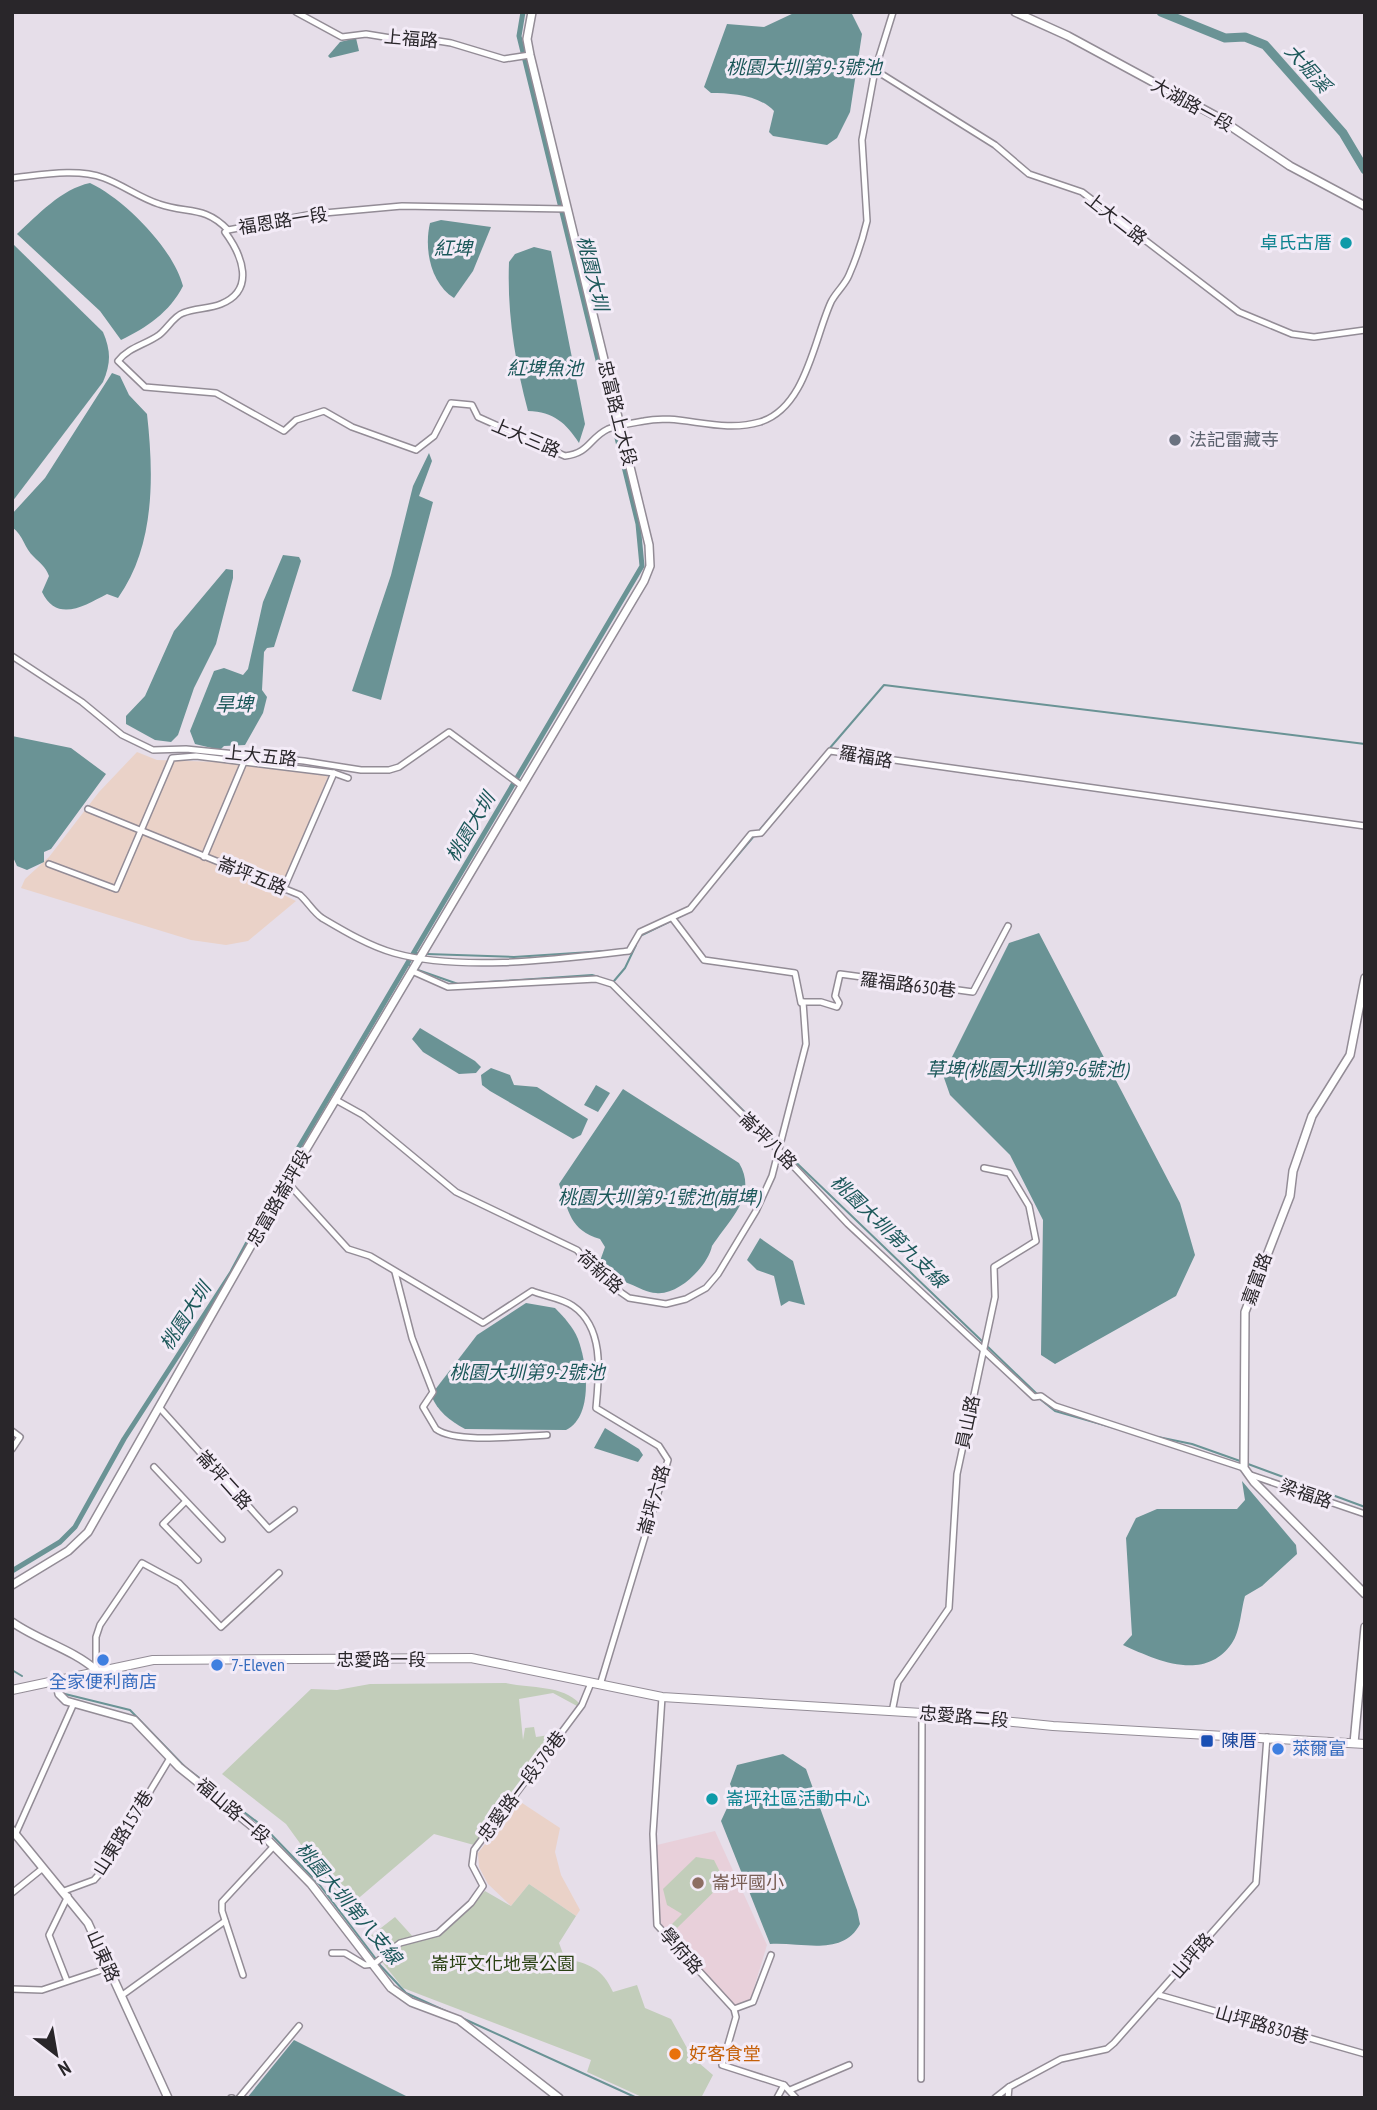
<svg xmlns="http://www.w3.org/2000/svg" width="1377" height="2110" font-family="'PT Sans Narrow','Noto Sans TC',sans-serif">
	<rect width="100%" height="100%" fill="#e6dee9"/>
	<g fill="#ead2c8">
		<polygon points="137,752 157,760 219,762 328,776 280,893 296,901 248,941 226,945 191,940 21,888 25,879 49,857 99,792"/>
		<polygon points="519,1801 560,1828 555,1852 561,1875 580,1910 576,1916 529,1884 511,1906 488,1884 479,1867 478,1853"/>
	</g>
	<polygon fill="#e8d0da" points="715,1831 767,1945 750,2001 742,2006 732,2005 666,1933 660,1921 657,1845"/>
	<g fill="#c2cdba">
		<path d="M506,1683C528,1688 563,1685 579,1703L577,1706L553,1693L519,1699L523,1740L525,1728L534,1727L536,1737L556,1734L474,1845L434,1834L347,1908L286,1824L222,1774L311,1689L337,1690L370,1684Z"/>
		<polygon points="696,1857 714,1860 722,1876 728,1878 676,1929 671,1925 682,1914 667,1905 663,1889"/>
		<path d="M529,1884L576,1916L559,1943L565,1959C589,1963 603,1969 613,1992L637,1985L645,2008L671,2019L692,2057L713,2075L701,2098H644L587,2072L591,2060L403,1988L382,1962L368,1938L395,1917L415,1939L438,1935L485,1891L511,1906Z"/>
	</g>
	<g fill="#6a9395">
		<path d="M796,12H851L862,34L850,112L837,138L827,145L773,136L769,132L774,111C759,95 731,93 711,93L704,87L727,24L764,27Z"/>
		<polygon points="356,38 359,51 330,58 328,56 340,42"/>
		<path d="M90,183C124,199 173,248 183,286C170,312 146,328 121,340L100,311L17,234C38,215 61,189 90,183Z"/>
		<path d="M441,220L491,227L473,271L454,298C430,283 424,248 430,223Z"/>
		<path d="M12,243L103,332C111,351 111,363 103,382L12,502Z"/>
		<path d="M534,247L551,251L585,424L579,443C566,423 554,412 528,411C515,362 507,313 509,262L515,254Z"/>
		<path d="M112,373L120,376L129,395L147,414C154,476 155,546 118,598L107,594C84,606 57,623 42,592L49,576C45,566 41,564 34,557C24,548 24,536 12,527V514L45,478Z"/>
		<polygon points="429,453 432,461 419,496 433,502 381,700 352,691 391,575 413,486"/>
		<polygon points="283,555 299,557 301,561 274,647 267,648 264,652 262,690 267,697 263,713 245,745 224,746 220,750 195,744 190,731 214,671 224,668 243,675 248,669 263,602"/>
		<polygon points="226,569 233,570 233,578 216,644 194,688 178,735 171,742 155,740 126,724 126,716 145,696 174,631"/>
		<polygon points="12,736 71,748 106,774 51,849 44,852 44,862 27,870 17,866 12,855"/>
		<polygon points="1039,933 1180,1203 1195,1255 1176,1296 1055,1364 1041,1355 1043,1220 1010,1155 950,1095 943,1075 1009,943"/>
		<polygon points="420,1028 475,1061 481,1067 476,1073 459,1074 423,1052 412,1039"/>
		<polygon points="491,1068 510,1075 514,1085 537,1087 588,1119 581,1135 573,1139 490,1091 482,1085 481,1075"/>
		<polygon points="596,1085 610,1093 598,1112 584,1105"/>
		<path d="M623,1089L739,1163C758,1195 730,1219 712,1246C708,1266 678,1296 656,1293C648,1293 638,1287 630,1284C616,1278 607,1275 600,1261L605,1247L600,1239C570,1230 569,1212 559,1184Z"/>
		<polygon points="760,1238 793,1261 805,1305 789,1301 781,1306 774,1276 757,1270 747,1260"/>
		<path d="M526,1303L555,1308C564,1317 573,1327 578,1339C587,1363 594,1416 566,1430L465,1429C449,1420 438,1412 431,1395L477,1335Z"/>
		<polygon points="605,1428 639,1449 643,1455 638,1462 594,1448"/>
		<path d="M1242,1481L1296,1545L1297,1554L1262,1586L1245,1596C1241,1610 1240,1632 1232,1643C1205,1683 1156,1660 1123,1645L1132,1635L1126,1538L1136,1518L1157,1509H1237L1245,1500Z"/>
		<path d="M783,1754L806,1769L857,1910L860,1924C843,1957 802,1942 770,1944L721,1821L734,1793L730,1784L737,1765Z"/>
		<polygon points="294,2040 410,2098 247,2098"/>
	</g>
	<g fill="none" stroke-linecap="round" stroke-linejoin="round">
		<g stroke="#6a9395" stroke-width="2">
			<polyline points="829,749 884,685 1365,744"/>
			<polyline points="758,832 791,793"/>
			<polyline points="726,869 754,836"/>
			<polyline points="640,936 685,914"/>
			<polyline points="415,953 418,953"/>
			<polyline points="427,954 514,957 606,951"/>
			<polyline points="408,964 410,966"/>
			<polyline points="418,970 458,984 592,975 599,977"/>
			<polyline points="614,981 625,968 636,945"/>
			<polyline points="679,1047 777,1144"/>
			<polyline points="781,1148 984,1343"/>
			<polyline points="988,1347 1037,1394"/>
			<polyline points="1040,1399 1055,1411 1118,1429"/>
			<polyline points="1158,1437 1192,1444 1240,1461"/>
			<polyline points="1248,1464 1365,1507"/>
			<polyline points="12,1670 22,1676"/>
			<polyline points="65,1694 130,1710 185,1767 265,1828 319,1884 376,1959"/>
			<polyline points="379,1964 406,1993 450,2013"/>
			<polyline points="462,2018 637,2098"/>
		</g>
		<polyline stroke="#6a9395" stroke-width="5" points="12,1571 60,1542 75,1527 124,1439 232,1272 299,1147 642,566 638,524 519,36 523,12"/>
		<polyline stroke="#6a9395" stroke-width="9" points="1161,12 1225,38 1245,37 1265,45 1343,133 1365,170"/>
		<g stroke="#938c96" stroke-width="8">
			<g id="minor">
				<polyline points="296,12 342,37 366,34 403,40 419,38 451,43 504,59 530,55"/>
				<polyline points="875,70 995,145 1029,174 1082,192 1239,312 1292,334 1314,337 1365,330"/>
				<path d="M12,178C41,175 77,168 104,178C123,185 140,198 159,204C187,214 204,205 228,230L313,214L402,206L567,209"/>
				<path d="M228,230L225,232C242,255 256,290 221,304C209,309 195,308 183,313C174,316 167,329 159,335C145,345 129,347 118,361L145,387L216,393L284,431L296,420L324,411L352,427L416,450L434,436L451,403L472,405L478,417L565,456C590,453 589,438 608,429C618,425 633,423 644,421C680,413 719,434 760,422C806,408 814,339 831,302C836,292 845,285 849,275C856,259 863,238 867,221L862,140L875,70L893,12"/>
				<polyline points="12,656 82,702 122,735 153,750 186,749 304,761 361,770 389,770 399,767 449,732 522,786"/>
				<path d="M88,809L300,895C307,901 314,913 322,918C344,931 369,946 394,953C462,972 559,959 629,951L640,932L690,909L751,834L761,833L830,751L1365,826"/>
				<polyline points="204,857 244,762"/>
				<polyline points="49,864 116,889 172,758 196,756 334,773 348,778"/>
				<polyline points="284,888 334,773"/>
				<polyline points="412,971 448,987 596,979 612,984 779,1151 848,1224 1034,1397 1041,1396 1055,1406 1244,1468"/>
				<polyline points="803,1002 821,1002 837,1007 839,1003 835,996 840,974 973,992 1008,926"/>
				<polyline points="336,1100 363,1115 456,1192 577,1250 606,1282 629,1298 666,1304 686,1299 706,1288 718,1274 756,1211 772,1176 806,1044 803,1002 801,1003 795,973 704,960 673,919"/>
				<path d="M287,1182L348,1249L370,1256L483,1323L532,1291C544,1296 562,1298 573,1306C605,1328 599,1375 596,1408L659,1446L668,1460L600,1685"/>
				<path d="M395,1272L412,1338L433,1392L423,1407L436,1429C456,1444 521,1436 547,1435"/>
				<polyline points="159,1407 269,1529 294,1510"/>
				<polyline points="12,1431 20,1437 12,1449"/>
				<polyline points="154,1467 222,1539"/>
				<polyline points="1248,1474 1365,1514"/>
				<polyline points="185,1502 163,1524 198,1560"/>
				<polyline points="96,1670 96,1637 100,1625 142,1563 179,1583 221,1627 279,1573"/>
				<polyline points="662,1697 653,1834 657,1925 734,2009 736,2017 722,2065 784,2085 796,2098"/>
				<polyline points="892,1712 898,1682 949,1608 957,1474 995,1297 994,1267 1036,1241 1029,1206 1009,1173 984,1168"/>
				<polyline points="16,1833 74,1703"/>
				<polyline points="64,1891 94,1880 102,1871 170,1758"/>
				<polyline points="12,1893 43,1868"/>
				<polyline points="332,1953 345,1953 365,1965 374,1964 400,1943 438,1933 471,1903 483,1886 472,1865 474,1850 582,1705 591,1683"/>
				<polyline points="243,1975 222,1911 222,1902 274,1846"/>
				<polyline points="67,1981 49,1935 68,1896"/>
				<polyline points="12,1989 42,1990 108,1968"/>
				<polyline points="1159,1995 1365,2054"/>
				<polyline points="121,1996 225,1921"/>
				<polyline points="734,2009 753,2002 771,1955"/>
				<polyline points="921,2079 922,1713"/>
				<polyline points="790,2090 849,2065"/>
				<polyline points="231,2098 232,2098"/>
				<polyline points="239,2098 299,2026"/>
				<polyline points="777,2098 784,2085"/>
				<polyline points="995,2098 1009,2087"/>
				<polyline points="1008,2098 1009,2087 1061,2059 1107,2049 1114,2043 1256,1883 1267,1737"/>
			</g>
		</g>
		<g stroke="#938c96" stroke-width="10">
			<g id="tertiary">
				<polyline points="1015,12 1068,36 1214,115 1290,166 1365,206"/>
				<polyline points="1365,978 1350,1055 1312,1116 1293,1171 1290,1196 1245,1312 1244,1468 1254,1482 1365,1594"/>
				<polyline points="12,1585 68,1551 88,1532 299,1161 644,581 650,566 649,545 530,55 527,39 532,12"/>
				<path d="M12,1622C39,1641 72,1649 96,1670"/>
				<polyline points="56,1680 59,1694 66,1701 134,1720 179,1767 263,1835 311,1884 391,1988 411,2002 459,2020 559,2098"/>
				<polyline points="1354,1743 1365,1627"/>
				<polyline points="12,1830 88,1923 168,2098"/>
			</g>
		</g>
		<g stroke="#938c96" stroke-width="10">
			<polyline id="secondary" points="12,1690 153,1660 471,1658 662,1697 922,1713 1053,1726 1365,1744"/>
		</g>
		<use href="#minor" stroke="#fff" stroke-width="5"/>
		<use href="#tertiary" stroke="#fff" stroke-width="7"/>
		<use href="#secondary" stroke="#fff" stroke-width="8"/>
	</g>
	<g fill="#0f9aa8" stroke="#f3ebf7" stroke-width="2.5">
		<circle cx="1346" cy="243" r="7"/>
		<circle cx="712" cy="1799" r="7"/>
	</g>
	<circle fill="#6b7280" stroke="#f3ebf7" stroke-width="2.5" cx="1175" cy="440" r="7"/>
	<g fill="#3f7fe0" stroke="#f3ebf7" stroke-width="2.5">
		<circle cx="103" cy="1660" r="7"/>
		<circle cx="217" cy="1665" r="7"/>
		<circle cx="1278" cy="1749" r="7"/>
	</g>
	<rect fill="#1a4fb4" stroke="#f3ebf7" stroke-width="2.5" x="1200" y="1734" width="14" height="14" rx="3.5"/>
	<circle fill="#8d6e63" stroke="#f3ebf7" stroke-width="2.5" cx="698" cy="1883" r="7"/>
	<circle fill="#e8710a" stroke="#f3ebf7" stroke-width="2.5" cx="675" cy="2054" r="7"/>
	<g text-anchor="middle" stroke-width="6" stroke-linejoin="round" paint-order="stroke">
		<g font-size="18" fill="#29262a" stroke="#f3ebf7">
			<text transform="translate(411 39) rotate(5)" y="6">上福路</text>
			<text transform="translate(1192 105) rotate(29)" y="6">大湖路一段</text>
			<text transform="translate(1116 219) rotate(38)" y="6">上大二路</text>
			<text transform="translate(283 221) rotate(-9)" y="6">福恩路一段</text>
			<text transform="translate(617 413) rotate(76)" y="6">忠富路上大段</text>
			<text transform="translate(526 438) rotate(23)" y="6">上大三路</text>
			<text transform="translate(261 756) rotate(6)" y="6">上大五路</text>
			<text transform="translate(866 757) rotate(10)" y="6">羅福路</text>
			<text transform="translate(252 876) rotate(22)" y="6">崙坪五路</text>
			<text transform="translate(908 985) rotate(7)" y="6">羅福路630巷</text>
			<text transform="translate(768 1141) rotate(45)" y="6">崙坪八路</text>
			<text transform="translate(279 1198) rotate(-60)" y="6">忠富路崙坪段</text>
			<text transform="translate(600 1272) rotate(42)" y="6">荷新路</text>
			<text transform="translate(1257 1279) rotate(-70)" y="6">嘉富路</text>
			<text transform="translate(968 1422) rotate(-78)" y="6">員山路</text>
			<text transform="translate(224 1480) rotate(48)" y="6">崙坪二路</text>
			<text transform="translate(1306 1494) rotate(19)" y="6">梁福路</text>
			<text transform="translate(654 1500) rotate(-74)" y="6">崙坪六路</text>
			<text x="381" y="1666">忠愛路一段</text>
			<text transform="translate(964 1717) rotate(5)" y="6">忠愛路二段</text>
			<text transform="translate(522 1786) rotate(-53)" y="6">忠愛路一段378巷</text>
			<text transform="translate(233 1811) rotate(40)" y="6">福山路一段</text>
			<text transform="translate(123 1833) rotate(-58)" y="6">山東路157巷</text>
			<text transform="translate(681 1951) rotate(49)" y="6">學府路</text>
			<text transform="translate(103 1956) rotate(66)" y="6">山東路</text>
			<text transform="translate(1192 1956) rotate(-49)" y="6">山坪路</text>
			<text transform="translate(1262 2025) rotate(16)" y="6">山坪路830巷</text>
		</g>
		<g font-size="18" fill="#0d838f" stroke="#f3ebf7" text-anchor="end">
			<text x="1332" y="249">卓氏古厝</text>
			<text x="726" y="1805" text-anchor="start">崙坪社區活動中心</text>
		</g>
		<g font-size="18" fill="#5b616d" stroke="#f3ebf7" text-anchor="start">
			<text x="1189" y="446">法記雷藏寺</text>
		</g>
		<g font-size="18" fill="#366cbe" stroke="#f3ebf7" text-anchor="start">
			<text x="231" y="1671">7-Eleven</text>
			<text x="103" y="1688" text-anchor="middle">全家便利商店</text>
			<text x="1292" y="1755">萊爾富</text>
		</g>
		<g font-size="18" fill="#164399" stroke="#f3ebf7" text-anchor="start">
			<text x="1221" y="1747">陳厝</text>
		</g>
		<g font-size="18" fill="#785e54" stroke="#f3ebf7" text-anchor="start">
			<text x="712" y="1889">崙坪國小</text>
		</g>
		<g font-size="18" fill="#2a4113" stroke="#f3ebf7">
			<text x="503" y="1970">崙坪文化地景公園</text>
		</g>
		<g font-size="18" fill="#c56008" stroke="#f3ebf7" text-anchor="start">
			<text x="689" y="2060">好客食堂</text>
		</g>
		<g font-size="19" font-style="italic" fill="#1c585a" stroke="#f3ebf7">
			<text x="804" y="74">桃園大圳第9-3號池</text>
			<text transform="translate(1308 68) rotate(48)" y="7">大堀溪</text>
			<text x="453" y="255">紅埤</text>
			<text transform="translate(593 273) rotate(76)" y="7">桃園大圳</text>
			<text x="545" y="375">紅埤魚池</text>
			<text x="234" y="711">旱埤</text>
			<text transform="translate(470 827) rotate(-59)" y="7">桃園大圳</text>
			<text x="1027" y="1076">草埤(桃園大圳第9-6號池)</text>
			<text x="659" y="1204">桃園大圳第9-1號池(崩埤)</text>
			<text transform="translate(889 1231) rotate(44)" y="7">桃園大圳第九支線</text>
			<text transform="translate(185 1316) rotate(-57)" y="7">桃園大圳</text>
			<text x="527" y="1379">桃園大圳第9-2號池</text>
			<text transform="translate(349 1903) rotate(50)" y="7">桃園大圳第八支線</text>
		</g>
	</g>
	<rect width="1377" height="2110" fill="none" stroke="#29262a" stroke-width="28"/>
	<g transform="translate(56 2054) rotate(149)" stroke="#f3ebf7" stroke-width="5" paint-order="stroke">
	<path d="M0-5L12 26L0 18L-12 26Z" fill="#29262a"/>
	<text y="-10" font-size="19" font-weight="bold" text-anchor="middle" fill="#29262a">N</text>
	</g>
</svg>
